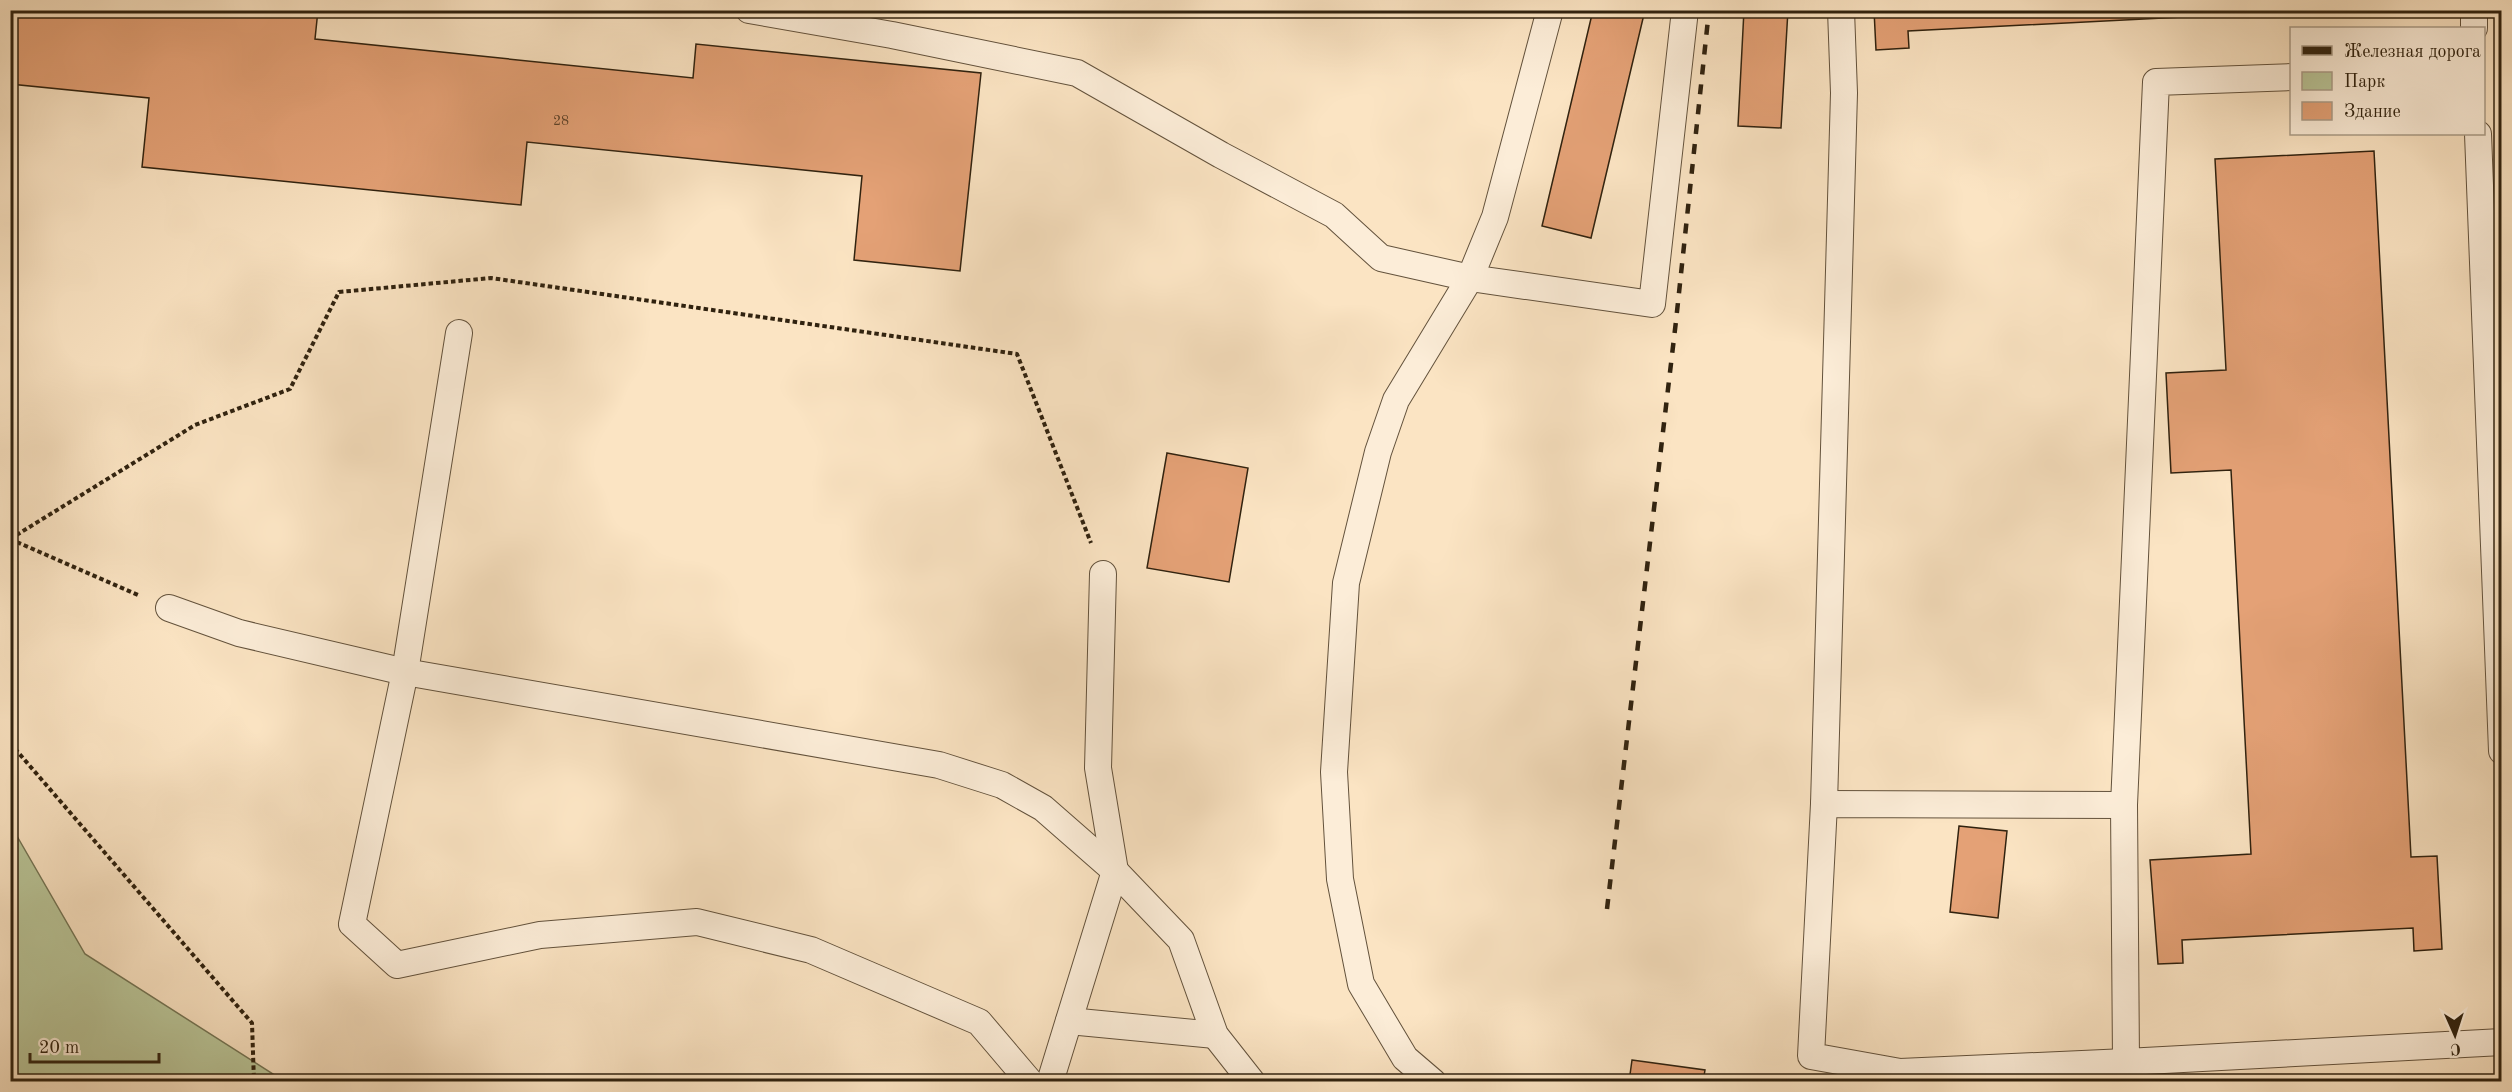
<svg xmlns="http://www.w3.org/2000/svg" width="2512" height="1092" font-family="'Old Standard TT',serif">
	<rect width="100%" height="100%" fill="#fbe4c3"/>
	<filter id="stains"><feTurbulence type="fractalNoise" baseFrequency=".00333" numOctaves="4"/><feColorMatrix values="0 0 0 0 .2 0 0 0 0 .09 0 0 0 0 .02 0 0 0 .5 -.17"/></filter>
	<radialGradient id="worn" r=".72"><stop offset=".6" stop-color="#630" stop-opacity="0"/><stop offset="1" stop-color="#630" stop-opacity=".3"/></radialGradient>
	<polygon fill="#b9c598" stroke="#747454" stroke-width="1.5" points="10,824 85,954 284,1081 11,1081"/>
	<g fill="#e4a176" stroke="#30220f" stroke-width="1.5">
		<polygon points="10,10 318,10 315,39 693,78 696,44 981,73 960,271 854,260 862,176 527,142 521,205 142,167 149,98 10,84"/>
		<polygon points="1024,10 1069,10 1069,17"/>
		<polygon points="1593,10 1645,10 1591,238 1542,226"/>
		<polygon points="1744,10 1788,10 1781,128 1738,126"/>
		<polygon points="1874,10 2260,10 2260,13 1908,31 1909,48 1876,50"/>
		<polygon points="2374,151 2411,857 2437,856 2442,949 2414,951 2413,928 2182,940 2183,963 2158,964 2150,860 2251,854 2231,470 2171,473 2166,373 2226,370 2215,159"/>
		<polygon points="1167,453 1248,468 1229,582 1147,568"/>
		<polygon points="1959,826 2007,831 1998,918 1950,912"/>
		<polygon points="1632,1060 1705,1070 1703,1082 1629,1082"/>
		<polygon points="2014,1074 2089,1082 2013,1082"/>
	</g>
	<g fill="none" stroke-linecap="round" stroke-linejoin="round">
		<g stroke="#63523c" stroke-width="28">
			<g id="service">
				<polyline points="749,10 892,35 1077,73 1221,155 1334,215 1381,258 1470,278 1652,304 1685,10"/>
				<polyline points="2474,10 2474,28"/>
				<polyline points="2292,77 2156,82 2124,805 2126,1062 2502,1042"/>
				<polyline points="2478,134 2502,751"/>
				<polyline points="459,333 405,672 352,924 397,965 540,935 697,922 811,950 979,1022 1030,1082"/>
				<polyline points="169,608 239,633 405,672 939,765 1002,785 1043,808 1115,871 1181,940 1215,1035 1252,1082"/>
				<polyline points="1824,804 1844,93 1841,10"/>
				<polyline points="2124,805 1824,804 1811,1056 1900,1072 2126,1062"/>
				<polyline points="1069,1021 1215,1035"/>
				<polyline points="1050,1082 1115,871 1098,768 1103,574"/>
				<polyline points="1433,1082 1405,1058 1361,984 1340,879 1334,772 1346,583 1378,452 1396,400 1470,278 1495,217 1550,10"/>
			</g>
		</g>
		<g stroke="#30220f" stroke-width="4" stroke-dasharray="4.5 3" stroke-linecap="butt">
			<polyline points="10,539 195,425 290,389 339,292 491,278 1017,354 1091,543"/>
			<polyline points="10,539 138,595"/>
			<polyline points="10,743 252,1023 254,1082"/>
		</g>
		<use href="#service" stroke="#fcedd8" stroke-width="26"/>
		<polyline stroke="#30220f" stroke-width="4.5" stroke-dasharray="10 10" stroke-linecap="butt" points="1607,909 1676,321 1709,10"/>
	</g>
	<g text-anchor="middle" stroke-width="4.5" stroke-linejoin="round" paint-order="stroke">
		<g font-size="14" fill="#5d4229">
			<text x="561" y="125">28</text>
		</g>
	</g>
	<rect width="2512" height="1092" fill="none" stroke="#fbe4c3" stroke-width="36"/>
	<rect x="12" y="12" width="2488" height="1068" fill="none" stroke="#30220f" stroke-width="3"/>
	<rect x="18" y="18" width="2476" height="1056" fill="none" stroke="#30220f" stroke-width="1.5"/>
	<rect x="2290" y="27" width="195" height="108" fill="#fcedd8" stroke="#aa9c88" stroke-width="1.5"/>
	<rect x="2302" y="46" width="30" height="9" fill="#30220f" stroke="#aa9c88" stroke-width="1.5"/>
	<text x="2344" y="57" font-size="18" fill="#30220f">Железная дорога</text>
	<rect x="2302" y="72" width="30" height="18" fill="#b9c598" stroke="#aa9c88" stroke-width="1.5"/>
	<text x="2344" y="87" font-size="18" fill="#30220f">Парк</text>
	<rect x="2302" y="102" width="30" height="18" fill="#e4a176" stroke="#aa9c88" stroke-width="1.5"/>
	<text x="2344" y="117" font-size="18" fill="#30220f">Здание</text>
	<g transform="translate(2455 1035) rotate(177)" stroke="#fcedd8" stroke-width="4.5" paint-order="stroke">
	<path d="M0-4.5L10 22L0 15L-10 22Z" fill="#30220f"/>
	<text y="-9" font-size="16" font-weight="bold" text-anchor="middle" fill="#30220f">С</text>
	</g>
	<path d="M30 1053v9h129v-9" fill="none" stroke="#30220f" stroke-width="3"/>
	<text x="39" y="1053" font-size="18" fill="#30220f" stroke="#fcedd8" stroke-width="4.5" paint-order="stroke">20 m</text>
	<rect width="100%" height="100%" filter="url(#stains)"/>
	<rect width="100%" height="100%" fill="url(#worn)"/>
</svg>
